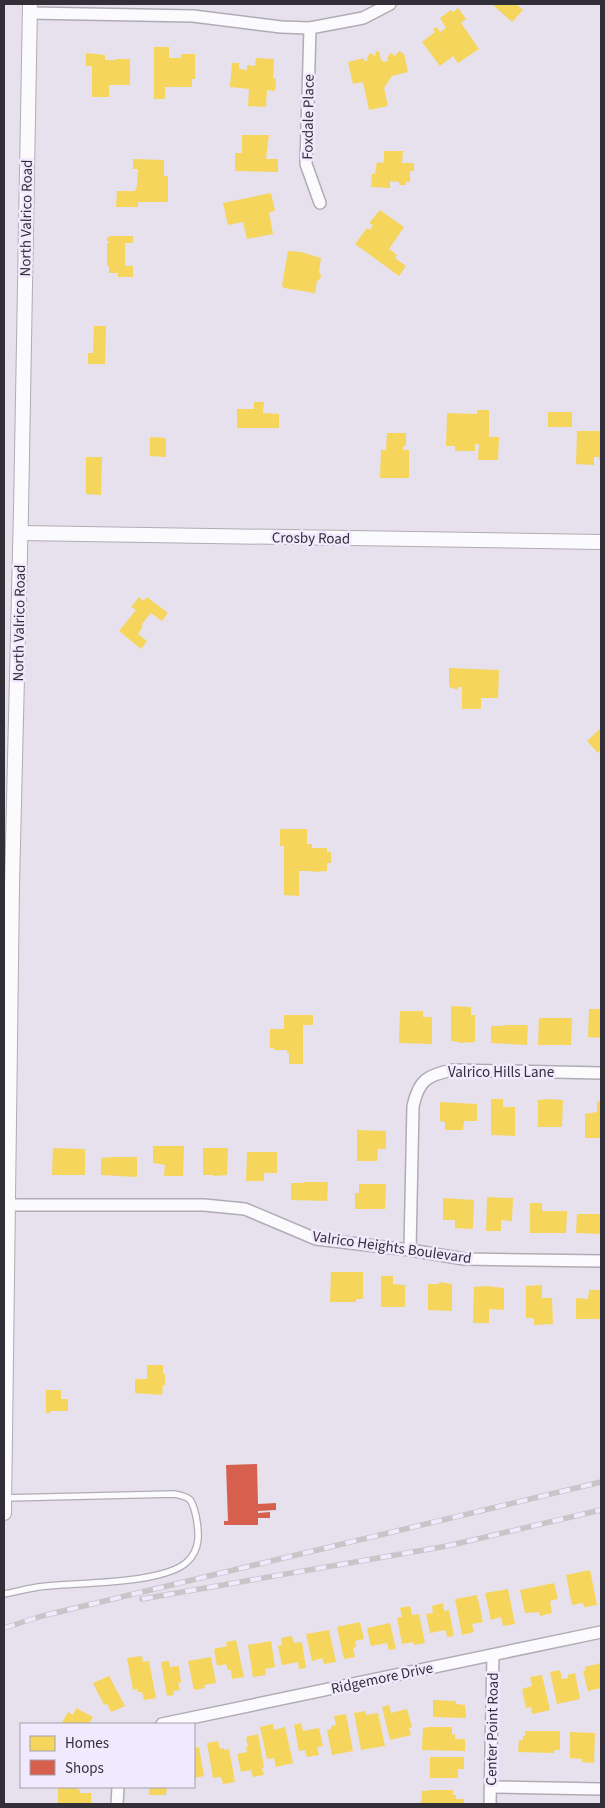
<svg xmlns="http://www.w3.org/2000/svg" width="605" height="1808" font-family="'Source Sans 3',sans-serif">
	<rect width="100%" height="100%" fill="#e6e1ed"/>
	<g fill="#f6d55c">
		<polygon points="492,4 516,4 523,10 512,22"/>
		<polygon points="458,8 466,19 461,23 479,49 458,63 453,56 440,66 422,42 435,32 433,29 437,27 440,32 446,28 440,18 451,10 453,12"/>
		<polygon points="154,47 169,47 169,58 181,58 181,54 195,54 195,79 192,79 192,87 165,87 165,99 154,99"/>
		<polygon points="379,51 381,60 384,62 388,61 387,58 390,53 395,56 399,51 404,54 408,72 392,76 384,88 388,106 369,110 363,82 353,84 348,62 364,58 364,61 368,60 367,58 370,53 376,56 375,52"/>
		<polygon points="86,53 105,55 105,60 116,60 116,59 130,59 130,85 109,85 109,97 92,97 92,66 86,66"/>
		<polygon points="256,58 274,59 273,78 276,79 275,91 267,90 266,107 248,106 249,89 230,87 232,63 239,63 239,69 247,70 247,65 255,66"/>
		<polygon points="242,135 269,135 266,159 278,159 278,172 235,171 235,153 242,153"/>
		<polygon points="384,151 403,151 402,163 414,163 414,171 410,171 410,182 406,182 406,185 399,185 399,182 390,181 390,188 371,187 372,174 375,174 377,162 384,163"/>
		<polygon points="133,159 164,160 164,176 168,176 168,202 138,202 138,207 116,207 117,191 135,191 136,187 137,187 138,169 133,169"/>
		<polygon points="271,193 275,211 269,212 273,234 247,239 243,222 228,225 223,203"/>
		<polygon points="380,210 404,227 389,249 397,255 395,258 406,266 399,276 355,244 367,228 370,230 373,225 369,223"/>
		<polygon points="110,236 133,236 133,243 125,243 125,266 133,266 133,277 118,277 118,273 109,273 109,266 107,266 107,243 110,243 107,241 107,238"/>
		<polygon points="288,251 301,252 321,258 319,272 321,275 320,279 317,281 315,293 284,288 282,285"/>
		<polygon points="94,326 106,326 105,364 88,364 88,353 93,353"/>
		<polygon points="254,402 264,402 263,413 279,414 279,428 237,428 237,409 254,409"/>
		<polygon points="477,410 489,410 489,437 499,437 498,460 478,460 479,444 475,444 475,451 455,451 455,446 446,446 447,413 477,414"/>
		<rect x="548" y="412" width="24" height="15"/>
		<polygon points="577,431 601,431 601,460 599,460 599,457 594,457 594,465 576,464"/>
		<polygon points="387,433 406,433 406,446 403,446 403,450 409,450 409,478 380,478 381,450 386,450"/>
		<polygon points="150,437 166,438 166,457 150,456"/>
		<polygon points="86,457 102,457 101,495 86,494"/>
		<polygon points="139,597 143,601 147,597 168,613 162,621 151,613 141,625 143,626 138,634 147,641 141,649 119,631 136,610 131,607"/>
		<polygon points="449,668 499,670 498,698 481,698 481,709 462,709 462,687 458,687 458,690 449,687"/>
		<polygon points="601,728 601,749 598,753 587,741"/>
		<polygon points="280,829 307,829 307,844 312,844 312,848 327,848 327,852 331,852 331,863 327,863 327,871 311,872 311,871 299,871 299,896 284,895 284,846 280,846"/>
		<polygon points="451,1006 471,1007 471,1015 475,1015 475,1042 459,1043 459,1042 451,1041"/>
		<polygon points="589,1009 601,1009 601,1038 588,1037"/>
		<polygon points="400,1011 423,1011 423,1017 432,1017 432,1044 399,1043"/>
		<polygon points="284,1015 313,1015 313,1025 303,1025 303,1064 289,1064 289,1053 287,1053 287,1050 274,1050 274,1048 270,1048 270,1029 284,1029"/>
		<polygon points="539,1018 572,1018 571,1045 538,1045"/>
		<polygon points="503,1025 528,1025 527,1045 491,1043 491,1026 503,1026"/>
		<polygon points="491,1099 503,1099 503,1107 515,1107 515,1136 491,1135"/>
		<polygon points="549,1099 563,1100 562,1127 538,1127 538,1100"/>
		<polygon points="597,1101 601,1102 601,1138 585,1138 585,1114 597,1112"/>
		<polygon points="440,1102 477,1104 477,1121 464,1121 463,1130 445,1130 445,1122 440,1121"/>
		<polygon points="357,1130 386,1131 386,1149 378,1149 377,1161 357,1161"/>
		<polygon points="153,1146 184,1146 183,1176 164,1176 165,1165 153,1163"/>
		<polygon points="53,1148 85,1149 85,1175 52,1175"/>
		<polygon points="203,1148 228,1148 227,1175 214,1176 214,1175 203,1175"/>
		<polygon points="247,1152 277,1152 277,1173 264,1173 264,1181 246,1181"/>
		<polygon points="113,1157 137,1157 137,1177 101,1175 101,1158"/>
		<polygon points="304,1182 328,1182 327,1201 291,1200 291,1183 303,1183"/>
		<polygon points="359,1184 386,1184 385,1209 355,1209 355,1193 359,1193"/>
		<polygon points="487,1197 513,1198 512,1221 501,1220 501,1231 486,1231"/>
		<polygon points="443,1198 474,1200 473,1229 455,1228 455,1220 443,1220"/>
		<polygon points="530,1203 542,1203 542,1211 567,1211 566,1233 530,1233"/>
		<polygon points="577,1214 601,1214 601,1234 576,1233"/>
		<polygon points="331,1272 363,1272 363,1299 356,1299 356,1302 330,1302"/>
		<polygon points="381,1276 393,1276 393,1284 405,1285 405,1307 381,1307"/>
		<polygon points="439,1282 452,1284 452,1311 428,1310 428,1284 439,1284"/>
		<polygon points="542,1285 542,1298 552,1298 553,1324 534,1325 534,1318 526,1318 526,1286"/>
		<polygon points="485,1286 504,1288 504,1310 489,1309 489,1323 473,1323 474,1287"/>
		<polygon points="589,1290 601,1290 601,1319 576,1319 576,1298 588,1299"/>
		<polygon points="147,1365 163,1365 163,1374 165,1374 165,1385 163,1385 162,1395 135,1393 135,1379 147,1379"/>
		<polygon points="46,1390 61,1390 61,1399 68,1399 68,1411 50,1411 50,1413 46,1413"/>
		<polygon points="590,1570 597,1605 584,1607 583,1603 572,1605 566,1575"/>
		<polygon points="554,1583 558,1599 550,1601 552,1613 540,1616 539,1612 525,1613 520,1590"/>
		<polygon points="508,1589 515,1624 503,1626 501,1617 491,1620 485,1593"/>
		<polygon points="477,1595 483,1622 472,1624 474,1632 462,1635 455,1599"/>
		<polygon points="443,1603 444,1611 449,1610 454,1636 447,1637 446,1630 430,1633 426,1614 433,1613 432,1606"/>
		<polygon points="410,1606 412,1615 419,1614 425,1643 414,1645 413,1642 402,1644 397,1618 402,1617 400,1608"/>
		<polygon points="360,1622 364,1639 355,1641 356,1647 353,1648 355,1657 344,1659 337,1627"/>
		<polygon points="390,1623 396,1649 389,1650 387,1643 371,1646 367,1628"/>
		<polygon points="329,1630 336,1662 324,1664 322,1658 312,1661 306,1634"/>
		<polygon points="292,1636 294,1643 302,1642 306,1668 299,1669 298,1662 282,1665 278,1646 282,1645 281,1638"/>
		<polygon points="236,1640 244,1677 232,1679 231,1670 228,1670 226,1664 217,1666 214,1649 227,1646 226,1642"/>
		<polygon points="271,1641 275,1667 265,1669 266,1675 253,1677 248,1645"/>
		<polygon points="142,1656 143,1662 149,1661 156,1698 144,1700 142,1692 138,1692 138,1689 133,1690 127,1658"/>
		<polygon points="211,1657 216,1683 204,1685 205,1688 194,1690 188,1661"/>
		<polygon points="169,1661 170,1667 179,1666 181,1682 178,1683 180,1690 173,1691 174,1695 167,1696 161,1662"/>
		<polygon points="601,1663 601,1688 588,1691 583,1671 586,1670 585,1667"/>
		<polygon points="560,1670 562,1679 568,1678 568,1675 575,1673 580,1699 557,1704 550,1672"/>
		<polygon points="542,1675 550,1710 532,1714 531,1707 526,1708 522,1689 532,1686 530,1677"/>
		<polygon points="109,1676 125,1706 111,1712 107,1704 104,1705 93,1683"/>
		<polygon points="433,1700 453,1701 456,1701 456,1704 465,1705 466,1718 433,1717"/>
		<polygon points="389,1705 391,1713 407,1709 412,1727 409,1728 411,1735 390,1740 382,1707"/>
		<polygon points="76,1708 93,1717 89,1724 61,1724 68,1712 73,1715"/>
		<polygon points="365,1711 366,1715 378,1713 385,1746 361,1750 354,1713"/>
		<polygon points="346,1714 353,1751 332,1755 327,1730 331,1729 331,1726 336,1725 334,1716"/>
		<polygon points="301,1723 303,1731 319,1728 323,1746 317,1747 319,1755 307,1757 305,1750 299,1751 294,1725"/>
		<polygon points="273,1724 274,1730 285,1727 293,1763 276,1767 274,1758 267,1759 260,1727"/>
		<polygon points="430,1727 452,1727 452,1735 455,1734 455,1739 465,1739 465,1751 422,1750 423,1728"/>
		<polygon points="525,1731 560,1731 560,1750 554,1750 554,1753 518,1752 519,1740 523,1740 523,1736 525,1736"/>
		<polygon points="570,1732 595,1733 594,1763 582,1762 582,1759 570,1758"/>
		<polygon points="258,1734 264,1767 262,1768 264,1775 253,1777 251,1770 241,1772 237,1754 247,1752 246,1747 248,1747 246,1737"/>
		<polygon points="218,1741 220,1749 224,1748 224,1750 229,1749 235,1782 223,1784 221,1777 213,1778 207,1743"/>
		<polygon points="199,1747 204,1776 194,1778 194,1748"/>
		<polygon points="430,1757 464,1757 464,1769 458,1769 458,1778 430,1778"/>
		<polygon points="58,1787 78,1787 78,1790 80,1790 80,1793 91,1793 91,1804 58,1804"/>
		<polygon points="149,1787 167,1787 166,1795 149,1795"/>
		<polygon points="428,1790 453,1790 453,1795 456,1795 456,1799 464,1799 464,1804 421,1804 422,1791 428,1791"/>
	</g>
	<polygon fill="#d6604d" points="257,1464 258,1504 276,1503 276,1510 258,1511 258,1513 270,1512 270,1518 258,1518 258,1525 224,1525 224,1521 228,1521 226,1465"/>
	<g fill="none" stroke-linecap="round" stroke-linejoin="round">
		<g stroke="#b0acb5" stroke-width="8">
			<path id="service" d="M4,1594C15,1592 26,1589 38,1587C73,1582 162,1585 187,1562C201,1549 199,1532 196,1516C192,1499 191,1497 174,1494L4,1498"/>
		</g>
		<g stroke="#b0acb5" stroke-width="14">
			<g id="minor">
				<polyline points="30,13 193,16 281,27 310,28 363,18 390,4"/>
				<polyline points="310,28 306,164 320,203"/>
				<polyline points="8,1205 204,1205 245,1209 316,1239 410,1250 464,1259 601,1261"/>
				<path d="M410,1250L413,1106C419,1080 427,1075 453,1070L601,1073"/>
				<polyline points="162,1724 601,1632"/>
				<polyline points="491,1787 601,1789"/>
				<polyline points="117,1804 118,1787"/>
				<polyline points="490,1804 493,1655"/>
			</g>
		</g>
		<g stroke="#b0acb5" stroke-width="16">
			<g id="tertiary">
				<polyline points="21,533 601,542"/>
				<polyline points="4,1513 12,885 21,511 30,4"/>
			</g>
		</g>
		<use href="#service" stroke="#fbfafc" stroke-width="5.5"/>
		<use href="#minor" stroke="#fbfafc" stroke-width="11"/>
		<use href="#tertiary" stroke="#fbfafc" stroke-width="14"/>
		<g stroke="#c7c5c8" stroke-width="5.5">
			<g id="rail">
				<polyline points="142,1599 447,1546 601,1510"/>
				<polyline points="4,1628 42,1616 601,1482"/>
			</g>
		</g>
		<use href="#rail" stroke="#f1e9fd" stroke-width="4" stroke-dasharray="11" stroke-linecap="butt"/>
	</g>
	<g text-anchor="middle" stroke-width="5" stroke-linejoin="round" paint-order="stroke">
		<g font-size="15" fill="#332f38" stroke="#f1e9fd">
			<text transform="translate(308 117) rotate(-89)" y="5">Foxdale Place</text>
			<text transform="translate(26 218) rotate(-89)" y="5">North Valrico Road</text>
			<text transform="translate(311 538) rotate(1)" y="5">Crosby Road</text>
			<text transform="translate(19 623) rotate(-89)" y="5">North Valrico Road</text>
			<text x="501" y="1077">Valrico Hills Lane</text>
			<text transform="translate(392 1247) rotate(8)" y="5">Valrico Heights Boulevard</text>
			<text transform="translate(382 1678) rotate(-12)" y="5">Ridgemore Drive</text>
			<text transform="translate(492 1729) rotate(-89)" y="5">Center Point Road</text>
		</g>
	</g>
	<rect width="605" height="1808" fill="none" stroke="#332f38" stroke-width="10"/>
	<rect x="20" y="1723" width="175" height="65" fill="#f1e9fd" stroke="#a59fae"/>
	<rect x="30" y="1736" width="25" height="15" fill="#f6d55c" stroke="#a59fae"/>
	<text x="65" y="1748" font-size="15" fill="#332f38">Homes</text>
	<rect x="30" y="1760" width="25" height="15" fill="#d6604d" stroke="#a59fae"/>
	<text x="65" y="1773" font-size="15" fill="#332f38">Shops</text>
</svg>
